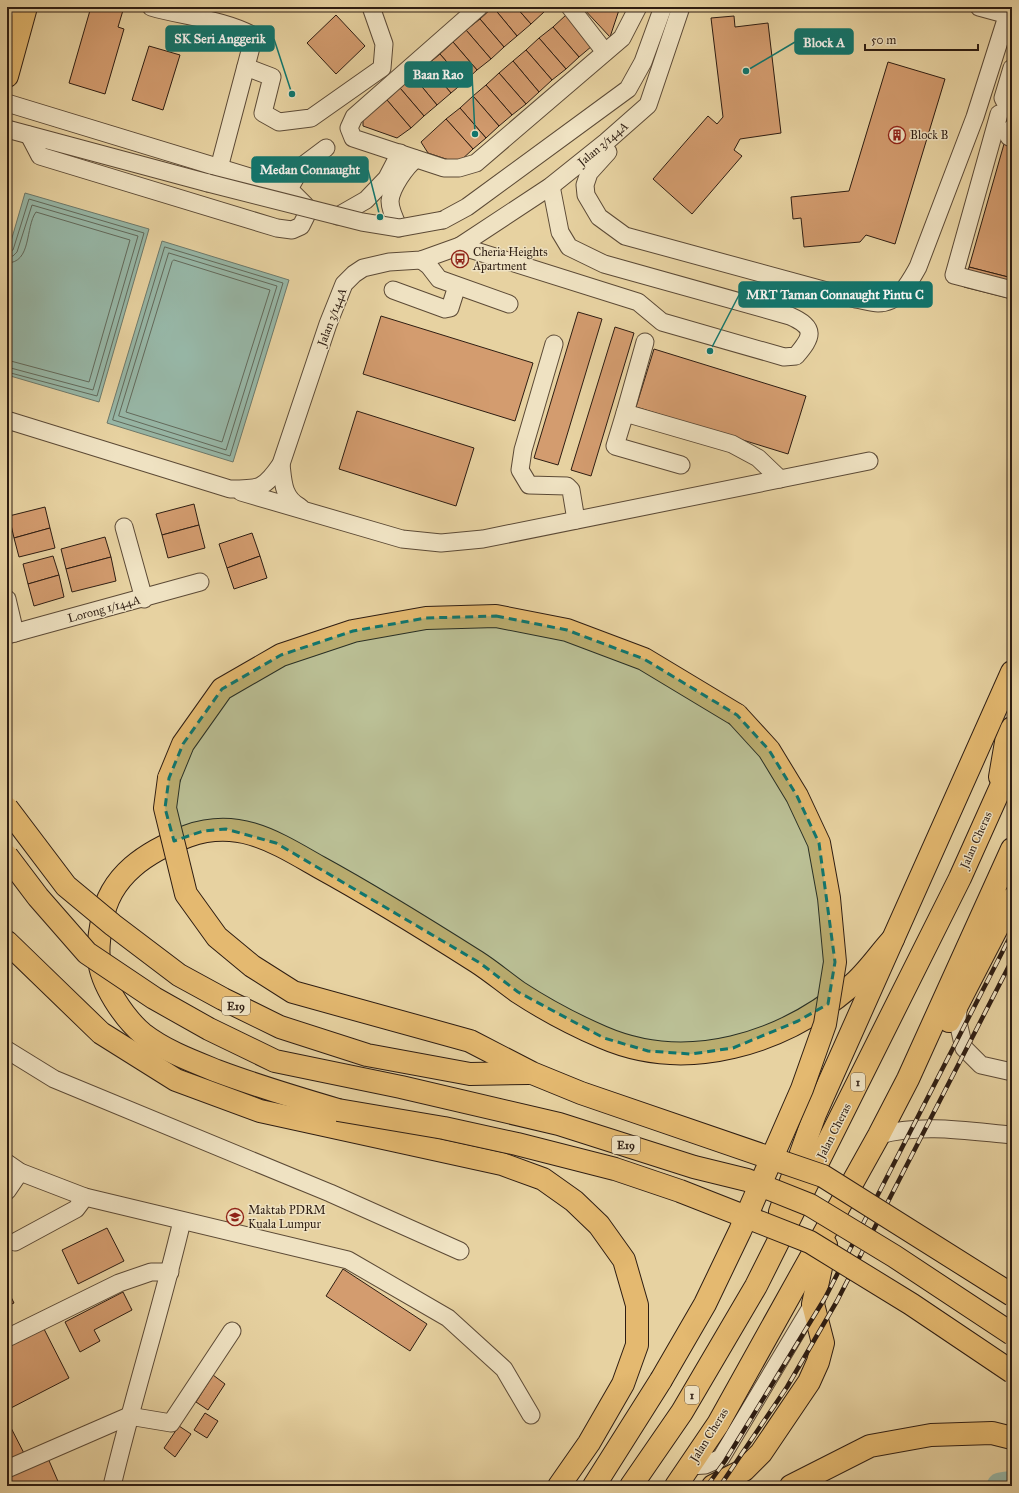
<svg xmlns="http://www.w3.org/2000/svg" width="1019" height="1493" font-family="'IM FELL Great Primer',serif">
	<rect width="100%" height="100%" fill="#e7d2a1"/>
	<filter id="stains"><feTurbulence type="fractalNoise" baseFrequency=".005" numOctaves="4"/><feColorMatrix values="0 0 0 0 .2 0 0 0 0 .09 0 0 0 0 .02 0 0 0 .5 -.17"/></filter>
	<radialGradient id="worn" r=".72"><stop offset=".6" stop-color="#630" stop-opacity="0"/><stop offset="1" stop-color="#630" stop-opacity=".3"/></radialGradient>
	<g fill="#97b7a7" stroke="#6d796b">
		<polygon points="25,193 149,229 99,402 7,375 7,255"/>
		<polygon points="162,241 289,280 233,462 107,423"/>
	</g>
	<g fill="none" stroke-linecap="round" stroke-linejoin="round">
		<g stroke="#626a5c" stroke-width="1">
			<polygon points="165,247 283,283 230,456 113,420"/>
			<polyline points="7,252 13,250 29,199 144,233 97,396 7,372"/>
			<polygon points="169,253 277,286 226,450 119,416"/>
			<polyline points="7,257 13,256 17,252 32,205 138,236 93,390 7,367"/>
			<polygon points="174,260 270,290 222,442 126,412 172,262"/>
			<path d="M7,263C32,263 25,227 36,212L130,240L89,382L7,360"/>
		</g>
		<polyline stroke="#97b7a7" stroke-width="27" points="1000,1486 1006,1485"/>
	</g>
	<g fill="#d39c6f" stroke="#2e1d12">
		<polygon points="91,7 124,7 118,27 124,29 105,94 69,83"/>
		<polygon points="493,7 516,7 531,24 517,36"/>
		<polygon points="493,7 517,36 504,47 480,19"/>
		<polygon points="516,7 539,7 544,12 531,24"/>
		<polygon points="582,7 620,7 610,37"/>
		<polygon points="336,15 365,46 336,74 307,43"/>
		<polygon points="566,15 592,46 579,57 553,27"/>
		<polygon points="734,16 735,27 768,23 781,133 740,139 734,150 742,156 692,214 653,179 708,116 717,124 723,117 711,18"/>
		<polygon points="480,19 504,47 491,59 466,30"/>
		<polygon points="553,27 579,57 566,69 539,38"/>
		<polygon points="466,30 491,59 477,70 453,42"/>
		<polygon points="539,38 566,69 552,80 526,50"/>
		<polygon points="453,42 477,70 464,82 440,54"/>
		<polygon points="149,46 180,55 163,110 132,100"/>
		<polygon points="526,50 552,80 539,92 513,61"/>
		<polygon points="440,54 464,82 451,93 427,65"/>
		<polygon points="513,61 539,92 526,104 499,73"/>
		<polygon points="888,62 945,79 895,244 866,235 860,242 804,247 801,218 793,219 791,197 849,191"/>
		<polygon points="427,65 451,93 437,105 413,76"/>
		<polygon points="499,73 526,104 512,115 486,85"/>
		<polygon points="413,76 437,105 424,116 400,88"/>
		<polygon points="486,85 512,115 499,126 473,96"/>
		<polygon points="400,88 424,116 411,128 387,100"/>
		<polygon points="473,96 499,126 486,138 460,108"/>
		<polygon points="387,100 411,128 397,138 363,126 363,119"/>
		<polygon points="460,108 486,138 473,149 446,119"/>
		<polygon points="446,119 473,149 458,163 428,153 421,142"/>
		<polygon points="1004,144 1012,147 1012,278 969,267"/>
		<polygon points="969,267 1012,278 1012,299 964,287"/>
		<polygon points="578,312 602,319 558,465 534,458"/>
		<polygon points="381,316 533,363 515,421 363,374"/>
		<polygon points="615,327 634,333 591,476 571,470"/>
		<polygon points="654,349 806,396 788,454 636,407"/>
		<polygon points="357,411 474,448 456,506 339,469"/>
		<polygon points="194,504 199,525 162,535 156,514"/>
		<polygon points="45,507 50,528 14,538 9,516"/>
		<polygon points="199,525 205,548 168,558 162,535"/>
		<polygon points="50,528 55,548 19,557 14,538"/>
		<polygon points="252,533 260,556 227,568 219,544"/>
		<polygon points="105,537 111,557 66,569 61,549"/>
		<polygon points="53,556 59,575 28,584 23,564"/>
		<polygon points="260,556 267,578 234,589 227,568"/>
		<polygon points="111,557 116,581 72,592 66,569"/>
		<polygon points="59,575 64,597 34,606 28,584"/>
		<polygon points="107,1228 124,1261 78,1284 62,1250"/>
		<polygon points="343,1269 427,1324 410,1351 326,1296"/>
		<polygon points="7,1289 14,1303 7,1306"/>
		<polygon points="123,1292 132,1310 94,1330 100,1341 80,1352 65,1322"/>
		<polygon points="44,1329 69,1378 7,1410 7,1347"/>
		<polygon points="213,1375 225,1384 208,1410 196,1402"/>
		<polygon points="205,1413 218,1421 207,1438 194,1430"/>
		<polygon points="7,1420 30,1465 47,1456 60,1486 7,1486"/>
		<polygon points="179,1426 191,1434 175,1457 164,1448"/>
	</g>
	<g fill="none" stroke-linecap="round" stroke-linejoin="round">
		<g stroke="#5c4a36" stroke-width="19">
			<g id="minor">
				<path d="M151,7C185,17 223,19 254,36L219,168"/>
				<polyline points="479,7 354,117 349,128 353,138 444,168 459,168 476,163 622,38 638,7"/>
				<polyline points="570,7 605,52"/>
				<polyline points="979,7 1012,16"/>
				<polyline points="7,32 14,7"/>
				<polyline points="246,67 272,77 263,113 279,122 311,118 382,68 384,44 371,7"/>
				<polyline points="1012,68 1003,98 1005,102 1012,105"/>
				<polyline points="7,103 289,189 305,205 307,214 301,226 292,230 277,228 40,156 29,135"/>
				<polyline points="999,114 954,275 1012,290"/>
				<polyline points="7,129 208,183"/>
				<polyline points="1009,137 1012,128"/>
				<path d="M608,152L589,173L585,185L586,195L599,217L625,236L856,299C863,300 871,303 878,303C899,303 909,283 918,267L975,117L1010,7"/>
				<polyline points="289,189 302,166 326,148"/>
				<polyline points="338,216 366,200 387,178 400,153"/>
				<polyline points="443,220 467,207 628,89 643,62 663,7"/>
				<path d="M399,228C395,220 390,210 390,201C391,188 406,166 416,159"/>
				<path d="M460,246L638,302L662,322L784,357L796,356C812,337 817,328 790,316L604,264L569,247L560,232L551,186"/>
				<polyline points="421,260 429,266 439,279 509,304"/>
				<polyline points="393,290 445,309 450,308 457,286"/>
				<polyline points="554,344 523,450 520,470 529,485 567,486 571,490 576,520"/>
				<polyline points="625,413 645,342"/>
				<path d="M7,420L230,489C260,489 264,489 281,464L328,324L344,284L354,274L363,268L389,262L421,260L460,246L551,186L606,142L648,105L681,7"/>
				<path d="M281,464C283,482 283,498 300,507"/>
				<polyline points="681,465 615,446 625,413 732,444 758,458 780,479"/>
				<polyline points="241,492 402,539 441,543 483,539 869,461"/>
				<polyline points="124,527 144,599"/>
				<polyline points="7,599 15,633"/>
				<polyline points="7,635 200,582"/>
				<polyline points="959,1004 957,1018 964,1048 981,1065 1012,1072"/>
				<polyline points="7,1050 54,1079 330,1193 460,1251"/>
				<path d="M879,1135C922,1123 968,1131 1012,1135"/>
				<polyline points="7,1163 20,1172 85,1197 348,1260 448,1318 504,1369 531,1415"/>
				<polyline points="7,1191 20,1172"/>
				<polyline points="15,1242 76,1209 85,1197"/>
				<polyline points="7,1338 119,1283 151,1272 170,1272"/>
				<polyline points="690,1466 705,1465 721,1458 813,1304"/>
				<polyline points="7,1469 129,1416 171,1423 232,1331"/>
				<path d="M112,1486C133,1397 161,1310 182,1221"/>
			</g>
		</g>
		<g stroke="#2e1d12" stroke-width="24">
			<g id="highway">
				<polyline points="7,76 26,7"/>
				<polyline points="1000,777 1006,742 1012,728"/>
				<polyline points="169,778 183,744 222,689 281,655 353,631 426,618 496,616 567,630 644,659 737,715"/>
				<polyline points="7,942 101,1033 176,1080 260,1111 502,1164 543,1179 574,1201 599,1225 624,1260 637,1305 637,1345 623,1384 589,1443 559,1486"/>
				<polyline points="949,1021 1012,899"/>
				<path d="M338,1110C297,1098 257,1086 217,1071C192,1061 165,1051 143,1034C124,1018 101,984 99,959C97,946 100,933 102,921C109,875 148,851 188,836C239,818 275,842 319,867C372,896 425,929 477,962C491,971 504,982 518,992C544,1009 574,1025 602,1037C687,1074 783,1044 851,986C867,973 879,954 893,939"/>
				<polyline points="780,1212 815,1114 1012,672"/>
				<polyline points="594,1486 661,1380"/>
				<polyline points="631,1486 682,1412 756,1286 960,878 1012,762"/>
				<polyline points="676,1486 718,1424 879,1135 908,1079 1012,849"/>
				<polyline points="713,1486 744,1470 761,1453 809,1382 818,1362 823,1343 813,1304 826,1245"/>
				<polyline points="791,1486 870,1446 931,1435 992,1433 1012,1438"/>
			</g>
		</g>
		<use href="#minor" stroke="#efe2c2" stroke-width="17"/>
		<use href="#highway" stroke="#e4b970" stroke-width="22"/>
		<g stroke="#2e1d12" stroke-width="4.5">
			<g id="rail">
				<polyline points="707,1486 725,1461 825,1298 1012,933"/>
				<polyline points="720,1486 787,1387 837,1301 1012,960"/>
			</g>
		</g>
		<use href="#rail" stroke="#efe2c2" stroke-width="3" stroke-dasharray="9" stroke-linecap="butt"/>
		<g stroke="#5c4a36" stroke-width="19" stroke-linecap="butt">
			<polyline id="minor-bridge" points="208,183 362,222 399,228 443,220"/>
		</g>
		<g stroke="#2e1d12" stroke-width="24" stroke-linecap="butt">
			<g id="highway-bridge">
				<polyline points="169,778 165,808 186,894 217,937 252,966 293,992 470,1041 532,1073 581,1093 823,1176 1012,1295"/>
				<polyline points="7,808 66,886 113,925 179,975 223,999 280,1027 367,1055 470,1074 529,1073"/>
				<polyline points="7,856 38,897 87,953 154,998 209,1029 275,1061 401,1087 559,1124 694,1167 747,1180 810,1205 894,1256 1012,1334"/>
				<polyline points="338,1110 444,1128 517,1144 615,1169 680,1191 810,1242 911,1304 1012,1372"/>
				<polyline points="661,1380 705,1304 740,1231 802,1089 825,1024 835,962 829,898 819,843 797,796 769,750 737,715"/>
			</g>
		</g>
		<use href="#minor-bridge" stroke="#efe2c2" stroke-width="17"/>
		<use href="#highway-bridge" stroke="#e4b970" stroke-width="22"/>
	</g>
	<path fill="#0f766e" fill-opacity="0.2" stroke="#0f766e" stroke-width="3" stroke-dasharray="8 5" stroke-linejoin="round" d="M496,616L567,630L644,659L737,715L769,750L797,796L819,843L835,962L828,1004L798,1021L733,1048L691,1054L648,1051L604,1038L518,992L480,963L276,843L226,829L203,831L174,841L165,808L169,778L183,744L222,689L281,655L353,631L426,618Z"/>
	<defs>
		<g id="building-ring" transform="scale(0.9)"><circle r="9.5" fill="#efe2c2" stroke="#8f2418" stroke-width="1.5"/><path d="M-4-6H4V6H1V3H-1V6H-4ZM-2.5-4.3h1.7v1.8h-1.7ZM.8-4.3h1.7v1.8H.8ZM-2.5-1h1.7V.8h-1.7ZM.8-1h1.7V.8H.8Z" fill="#8f2418"/></g>
		<g id="bus-ring" transform="scale(0.9)"><circle r="9.5" fill="#efe2c2" stroke="#8f2418" stroke-width="1.5"/><path d="M-5-6H5V4H4V6H2V4H-2V6H-4V4H-5ZM-3.5-4V0h7V-4ZM-3.5 1.2v1.5H-2V1.2ZM2 1.2v1.5H3.5V1.2Z" fill="#8f2418"/></g>
		<g id="university-ring" transform="scale(0.9)"><circle r="9.5" fill="#efe2c2" stroke="#8f2418" stroke-width="1.5"/><path d="M0-5L7-2L0 1L-7-2ZM-4 1L0 2.5L4 1V4Q0 6-4 4Z" fill="#8f2418"/></g>
	</defs>
	<g fill-rule="evenodd">
		<use href="#building-ring" x="897" y="135"/>
		<use href="#bus-ring" x="460" y="259"/>
		<use href="#university-ring" x="235" y="1217"/>
	</g>
	<g text-anchor="middle" stroke-width="3" stroke-linejoin="round" paint-order="stroke">
		<g fill="#efe2c2" stroke="#685847" stroke-width="1">
			<rect x="222" y="997" width="28" height="18" rx="3"/>
			<rect x="851" y="1073" width="14" height="18" rx="3"/>
			<rect x="612" y="1136" width="28" height="18" rx="3"/>
			<rect x="685" y="1386" width="14" height="18" rx="3"/>
		</g>
		<g font-size="11" font-weight="bold" fill="#2e1d12">
			<text x="236" y="1010">E19</text>
			<text x="858" y="1086">1</text>
			<text x="626" y="1149">E19</text>
			<text x="692" y="1399">1</text>
		</g>
		<g font-size="12" fill="#2e1d12" stroke="#efe2c2" text-anchor="start">
			<text x="910" y="139">Block B</text>
			<text x="473" y="256">Cheria Heights<tspan x="473" dy="14">Apartment</tspan></text>
			<text x="248" y="1214">Maktab PDRM<tspan x="248" dy="14">Kuala Lumpur</tspan></text>
		</g>
		<g font-size="12" fill="#2e1d12" stroke="#efe2c2">
			<text transform="translate(603 144) rotate(-40)" y="4">Jalan 3/144A</text>
			<text transform="translate(332 317) rotate(-69)" y="4">Jalan 3/144A</text>
			<text transform="translate(104 609) rotate(-15)" y="4">Lorong 1/144A</text>
			<text transform="translate(976 840) rotate(-66)" y="4">Jalan Cheras</text>
			<text transform="translate(834 1131) rotate(-63)" y="4">Jalan Cheras</text>
			<text transform="translate(709 1435) rotate(-58)" y="4">Jalan Cheras</text>
		</g>
	</g>
	<path fill="none" stroke="#0f766e" stroke-width="1.5" d="M292 94L274 39M746 71L795 42M475 134L472 74M380 217L368 170M710 351L739 295"/>
	<g fill="#0f766e" stroke="#efe2c2" stroke-width="1.5">
		<circle cx="292" cy="94" r="4"/>
		<circle cx="746" cy="71" r="4"/>
		<circle cx="475" cy="134" r="4"/>
		<circle cx="380" cy="217" r="4"/>
		<circle cx="710" cy="351" r="4"/>
	</g>
	<g fill="#0f766e" stroke="#0f766e" stroke-width="1.5">
		<rect x="166" y="26" width="108" height="25" rx="4"/>
		<rect x="795" y="29" width="58" height="25" rx="4"/>
		<rect x="405" y="62" width="67" height="25" rx="4"/>
		<rect x="252" y="157" width="116" height="25" rx="4"/>
		<rect x="739" y="282" width="193" height="25" rx="4"/>
	</g>
	<g font-size="13" text-anchor="middle" font-weight="bold" fill="#fff">
		<text x="220" y="43">SK Seri Anggerik</text>
		<text x="824" y="47">Block A</text>
		<text x="438" y="79">Baan Rao</text>
		<text x="310" y="174">Medan Connaught</text>
		<text x="835" y="299">MRT Taman Connaught Pintu C</text>
	</g>
	<rect width="1019" height="1493" fill="none" stroke="#e7d2a1" stroke-width="24"/>
	<rect x="8" y="8" width="1003" height="1477" fill="none" stroke="#2e1d12" stroke-width="2"/>
	<rect x="12" y="12" width="995" height="1469" fill="none" stroke="#2e1d12"/>
	<path d="M865 44v6h113v-6" fill="none" stroke="#2e1d12" stroke-width="2"/>
	<text x="871" y="44" font-size="12" fill="#2e1d12" stroke="#efe2c2" stroke-width="3" paint-order="stroke">50 m</text>
	<rect width="100%" height="100%" filter="url(#stains)"/>
	<rect width="100%" height="100%" fill="url(#worn)"/>
</svg>
